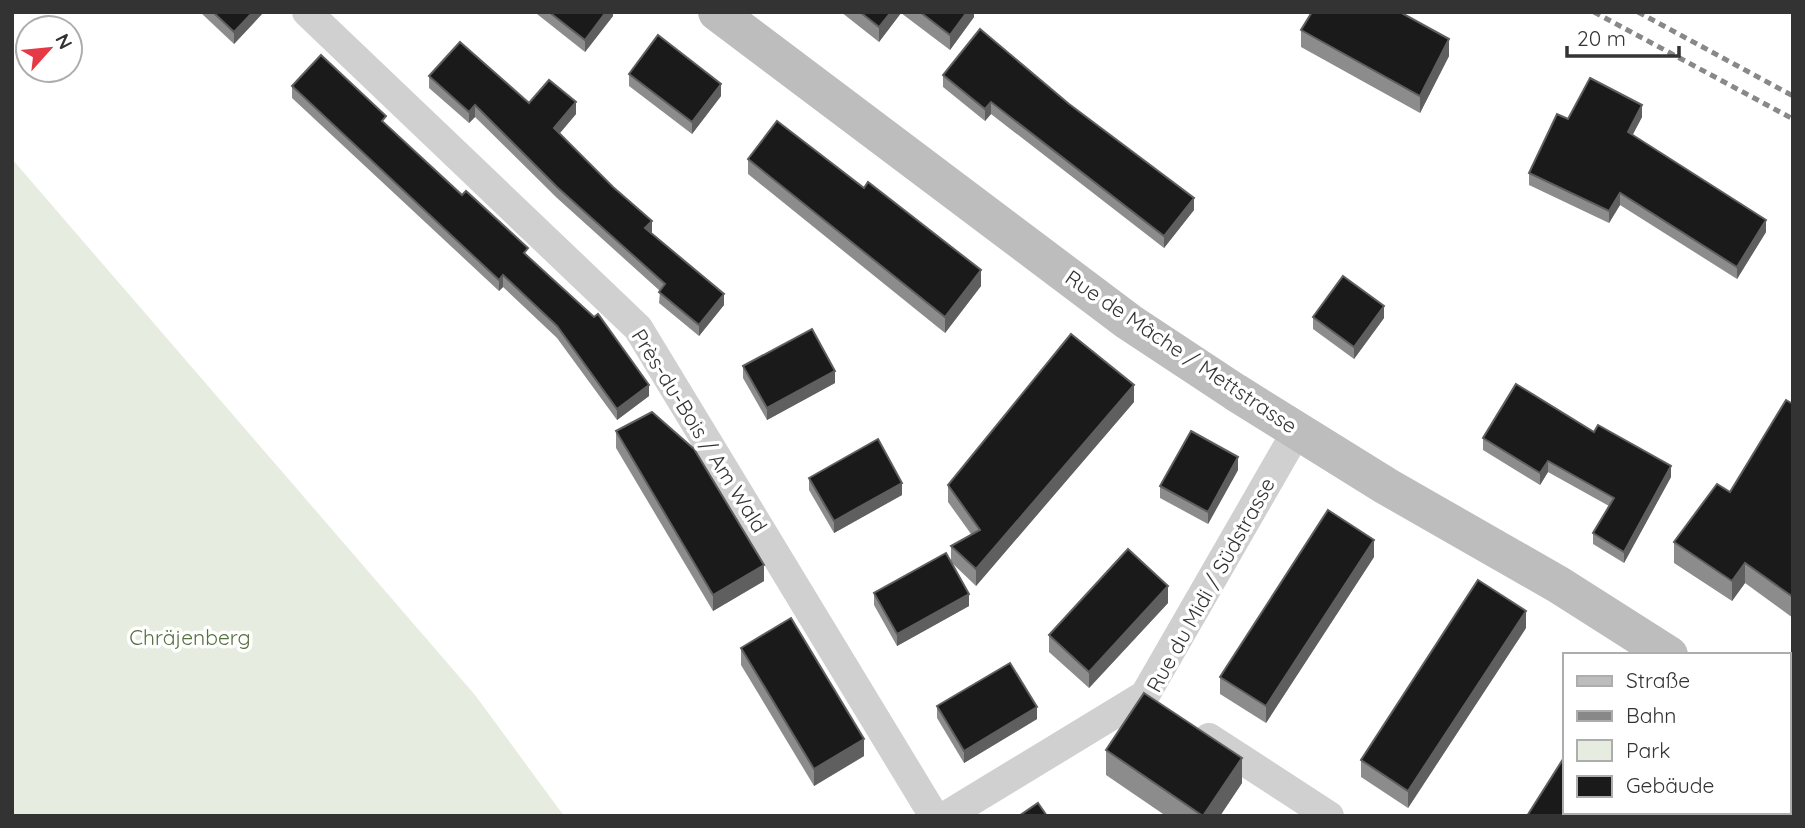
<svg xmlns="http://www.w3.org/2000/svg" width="1805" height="828" font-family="Quicksand,sans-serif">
	<rect width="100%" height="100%" fill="#fff"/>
	<polygon fill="#e6ecdf" points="12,159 475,695 564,816 12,816"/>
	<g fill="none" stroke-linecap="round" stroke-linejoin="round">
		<g stroke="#d0d0d0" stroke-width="30">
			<polyline points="307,12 638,328 934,816"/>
			<polyline points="1209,738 1329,816"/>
			<polyline points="946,816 1145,695 1297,431"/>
		</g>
		<g stroke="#bdbdbd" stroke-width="38">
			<polyline points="717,12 1129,322 1235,392 1386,486 1559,585 1669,655"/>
			<polyline points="1789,742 1793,744"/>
		</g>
		<g stroke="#888" stroke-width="5" stroke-dasharray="7 5" stroke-linecap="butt">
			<polyline points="1594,12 1793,119"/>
			<polyline points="1638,12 1793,96"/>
		</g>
	</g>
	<g fill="#8c8c8c">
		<polygon points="200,12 262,12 262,14 234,44"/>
		<polygon points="537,12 613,12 613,16 585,52 537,14"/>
		<polygon points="841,12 974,12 974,17 950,50 901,13 879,42"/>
		<polygon points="1301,30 1449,56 1420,113 1301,47"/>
		<polygon points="629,74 721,96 692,134 629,86"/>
		<polygon points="943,75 1194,210 1164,248 991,114 985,121 943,87"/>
		<polygon points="429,76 529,103 576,114 560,133 652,232 651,233 724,305 699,336 659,303 660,291 557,198 475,117 469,123 429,88"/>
		<polygon points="292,86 386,124 528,256 649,396 617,420 557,338 503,287 499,291 292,98"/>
		<polygon points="1642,117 1632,135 1766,232 1737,279 1620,205 1609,223 1529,185 1529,173 1568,119"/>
		<polygon points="748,159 864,188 981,286 945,333 748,174"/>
		<polygon points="1313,317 1384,318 1354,359 1313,329"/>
		<polygon points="743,366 835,383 767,420 743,378"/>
		<polygon points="1134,402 976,586 952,563 969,606 897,646 874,605 874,593 951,562 951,546 971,534 948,502 948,485"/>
		<polygon points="1793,404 1793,618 1745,583 1732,601 1674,563 1674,542 1730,492"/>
		<polygon points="616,431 764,581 713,611 616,448"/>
		<polygon points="1594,432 1671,477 1624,563 1593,544 1593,533 1609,506 1548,472 1540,485 1483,450 1483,438"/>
		<polygon points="1238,470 1208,524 1160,498 1160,486"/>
		<polygon points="809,478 902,495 834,533 809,490"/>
		<polygon points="1374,557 1266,723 1220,694 1220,677"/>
		<polygon points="1168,603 1089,688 1049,652 1049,635"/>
		<polygon points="1526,628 1408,808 1361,777 1361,760"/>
		<polygon points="741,648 864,756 814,786 741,665"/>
		<polygon points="937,706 1037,719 964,763 937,718"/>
		<polygon points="1106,750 1242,783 1220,816 1166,816 1106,775"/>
	</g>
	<g fill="#5f5f5f">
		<polygon points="253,12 262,12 262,14 234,44 234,32"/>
		<polygon points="606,12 613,12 613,16 585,52 585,40"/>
		<polygon points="891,12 901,13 879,42 879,27"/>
		<polygon points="967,12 974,12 974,17 950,50 950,35"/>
		<polygon points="1449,39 1449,56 1420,113 1420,96"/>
		<polygon points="721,84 721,96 692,134 692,122"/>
		<polygon points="576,102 576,114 554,140 554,128"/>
		<polygon points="991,102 991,114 985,121 985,109"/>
		<polygon points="475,105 475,117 469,123 469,112"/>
		<polygon points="1642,105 1642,117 1628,144 1628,132"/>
		<polygon points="1620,193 1620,205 1609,223 1609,211"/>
		<polygon points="1194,198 1194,210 1164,248 1164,236"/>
		<polygon points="1766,220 1766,232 1737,279 1737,267"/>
		<polygon points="652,221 652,232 645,240 645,228"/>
		<polygon points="981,270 981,286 945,333 945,317"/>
		<polygon points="503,275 503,287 499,291 499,280"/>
		<polygon points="724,294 724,305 699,336 699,325"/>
		<polygon points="1384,306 1384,318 1354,359 1354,347"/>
		<polygon points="835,371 835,383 767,420 767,408"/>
		<polygon points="649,385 649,396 617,420 617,409"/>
		<polygon points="1134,385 1134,402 976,586 976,569"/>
		<polygon points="1238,457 1238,470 1208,524 1208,512"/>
		<polygon points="1548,461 1548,472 1540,485 1540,473"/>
		<polygon points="1671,466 1671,477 1624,563 1624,552"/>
		<polygon points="902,483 902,495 834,533 834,521"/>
		<polygon points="1374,540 1374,557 1266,723 1266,706"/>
		<polygon points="1745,563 1745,583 1732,601 1732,581"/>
		<polygon points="764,565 764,581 713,611 713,595"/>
		<polygon points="1168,586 1168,603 1089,688 1089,672"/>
		<polygon points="969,594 969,606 897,646 897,634"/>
		<polygon points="1526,611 1526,628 1408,808 1408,791"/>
		<polygon points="1037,707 1037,719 964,763 964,751"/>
		<polygon points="864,739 864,756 814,786 814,769"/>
		<polygon points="1242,758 1242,783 1220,816 1203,816"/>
		<polygon points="1597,812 1608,812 1606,816 1595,816"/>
	</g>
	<g fill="#1a1a1a" stroke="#5f5f5f" stroke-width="2">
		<polygon points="213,12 253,12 234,32"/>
		<polygon points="549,12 606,12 585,40"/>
		<polygon points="860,12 891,12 879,27"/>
		<polygon points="920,12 967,12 950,35"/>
		<polygon points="1312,12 1400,12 1449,39 1420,96 1301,30"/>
		<polygon points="980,29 1069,104 1194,198 1164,236 991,102 985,109 943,75"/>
		<polygon points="658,35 721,84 692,122 629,74"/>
		<polygon points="460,42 529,103 549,80 576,102 554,128 613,187 652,221 645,228 724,294 699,325 659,292 665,284 557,187 475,105 469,112 429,76"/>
		<polygon points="321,55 386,116 382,121 462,195 466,191 528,248 524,253 594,317 598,314 649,385 617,409 557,326 503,275 499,280 292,86"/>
		<polygon points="1590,78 1642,105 1628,132 1766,220 1737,267 1620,193 1609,211 1529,173 1557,114 1568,119"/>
		<polygon points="777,121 864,188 868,182 981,270 945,317 748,159"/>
		<polygon points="1343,276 1384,306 1354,347 1313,317"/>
		<polygon points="812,329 835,371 767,408 743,366"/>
		<polygon points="1071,334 1134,385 976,569 951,546 980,530 948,485"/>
		<polygon points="1516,384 1594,432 1598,425 1671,466 1624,552 1593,533 1614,498 1548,461 1540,473 1483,438"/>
		<polygon points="1786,400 1793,404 1793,597 1745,563 1732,581 1674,542 1717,484 1730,492"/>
		<polygon points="652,412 694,449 764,565 713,595 616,431"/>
		<polygon points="1191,431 1238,457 1208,512 1160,486"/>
		<polygon points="878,439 902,483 834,521 809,478"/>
		<polygon points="1328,510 1374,540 1266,706 1220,677"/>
		<polygon points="1128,549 1168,586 1089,672 1049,635"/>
		<polygon points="946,553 969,594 897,634 874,593"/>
		<polygon points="1478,580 1526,611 1408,791 1361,760"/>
		<polygon points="791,618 864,739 814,769 741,648"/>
		<polygon points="1010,663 1037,707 964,751 937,706"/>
		<polygon points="1144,693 1242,758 1203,816 1106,750"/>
		<polygon points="1565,756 1565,812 1597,812 1595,816 1527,816"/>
		<polygon points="1789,800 1793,803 1793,816 1711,816 1706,812 1789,812"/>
		<polygon points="1038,803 1047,816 1019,816"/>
	</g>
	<g text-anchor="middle" stroke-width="7" stroke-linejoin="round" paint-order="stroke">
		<g font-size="21" fill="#333" stroke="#fff">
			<text transform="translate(1181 352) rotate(34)" y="7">Rue de Mâche / Mettstrasse</text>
			<text transform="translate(699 431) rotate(58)" y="7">Près-du-Bois / Am Wald</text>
			<text transform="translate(1211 585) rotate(-61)" y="7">Rue du Midi / Südstrasse</text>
		</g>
		<g font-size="21" fill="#56703f" stroke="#fff">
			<text x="190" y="645">Chräjenberg</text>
		</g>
	</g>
	<rect width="1805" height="828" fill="none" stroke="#333333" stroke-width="28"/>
	<rect x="1563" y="653" width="228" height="161" fill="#ffffff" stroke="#adadad" stroke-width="2"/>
	<rect x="1577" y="676" width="35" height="10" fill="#bdbdbd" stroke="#adadad" stroke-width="2"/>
	<text x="1626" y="688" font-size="21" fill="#333333">Straße</text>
	<rect x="1577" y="711" width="35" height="10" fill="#888888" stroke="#adadad" stroke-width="2"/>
	<text x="1626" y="723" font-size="21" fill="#333333">Bahn</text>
	<rect x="1577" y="740" width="35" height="21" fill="#e6ecdf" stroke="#adadad" stroke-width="2"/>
	<text x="1626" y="758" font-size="21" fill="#333333">Park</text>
	<rect x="1577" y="776" width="35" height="21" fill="#1a1a1a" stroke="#adadad" stroke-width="2"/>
	<text x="1626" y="793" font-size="21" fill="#333333">Gebäude</text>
	<g transform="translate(49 49) rotate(63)"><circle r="33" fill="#ffffff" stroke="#adadad" stroke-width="2"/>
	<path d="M0-5L12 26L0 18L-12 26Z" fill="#e63946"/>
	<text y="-10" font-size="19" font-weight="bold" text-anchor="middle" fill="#333333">N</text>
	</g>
	<path d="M1567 46v10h112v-10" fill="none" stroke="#333333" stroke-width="3.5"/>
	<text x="1577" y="46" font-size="21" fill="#333333" stroke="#ffffff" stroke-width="5" paint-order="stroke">20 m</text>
</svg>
